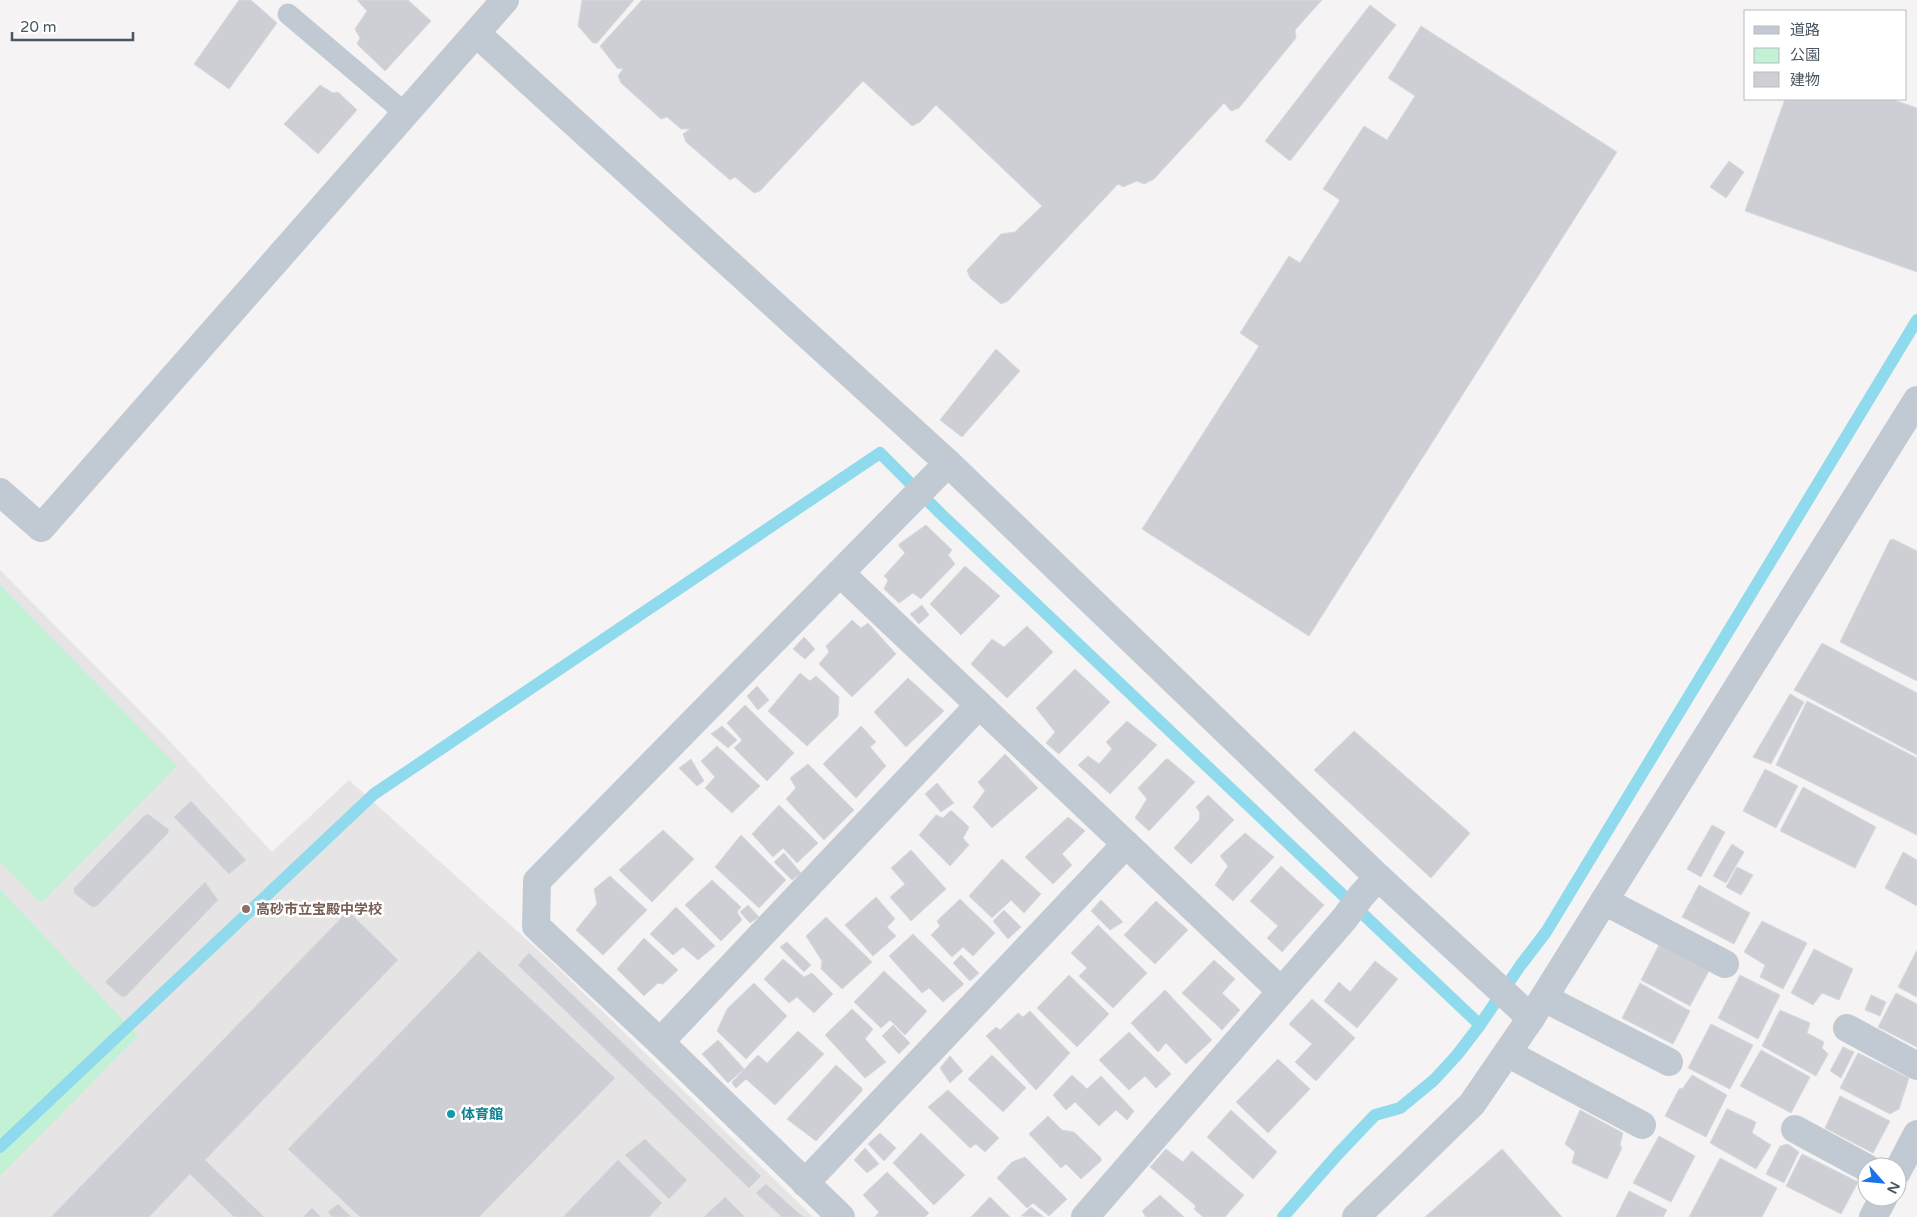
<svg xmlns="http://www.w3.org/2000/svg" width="1917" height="1217" font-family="'Varela Round','Noto Sans JP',sans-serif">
	<rect width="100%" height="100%" fill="#f5f3f3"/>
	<polygon fill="#e6e4e5" points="0,570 165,736 272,852 349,780 556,966 813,1217 0,1217"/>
	<g fill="#c3f1d5">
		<polygon points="0,585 177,766 41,903 0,862"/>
		<polygon points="0,889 138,1036 0,1176"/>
	</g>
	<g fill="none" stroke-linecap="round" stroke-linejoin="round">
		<g stroke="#90daee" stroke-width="12">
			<polyline points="0,1147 374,794 880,453 941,514 1480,1025 1520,966 1546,932 1917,320"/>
			<polyline points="1283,1217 1337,1155 1375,1115 1400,1108 1434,1080 1457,1055 1480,1025"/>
		</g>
	</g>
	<g fill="#cdcfd5" stroke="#d7d9de">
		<polygon points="239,0 251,0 277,23 229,89 194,64"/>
		<polygon points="357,0 408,0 431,21 385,71 357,44 360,38 355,29 367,11"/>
		<polygon points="582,0 634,0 597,43 593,43 578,26"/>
		<polygon points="642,0 1322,0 1295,30 1296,38 1239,108 1231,111 1224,103 1154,179 1144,184 1137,181 1123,187 1118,184 1008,301 1001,304 970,278 967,270 1001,234 1015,232 1042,206 936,105 920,122 912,126 863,81 760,191 754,193 735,177 730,180 686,142 683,134 690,129 681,129 667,117 661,119 621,83 618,76 623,69 617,68 600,46"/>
		<polygon points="1370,5 1396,25 1290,161 1265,141"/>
		<polygon points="1421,26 1617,152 1309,636 1142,529 1259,346 1240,333 1289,256 1300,263 1340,200 1323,189 1364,126 1387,140 1415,96 1388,78"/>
		<polygon points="320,85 333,93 338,92 357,110 318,154 284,124"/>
		<polygon points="1785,99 1891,99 1917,108 1917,272 1745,211"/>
		<polygon points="1729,161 1744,172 1726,198 1710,187"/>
		<polygon points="996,349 1020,371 962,437 940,420"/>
		<polygon points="926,525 952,550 948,555 955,564 921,599 913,593 899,603 884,589 888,580 884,576 905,553 899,546 899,544"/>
		<polygon points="1893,539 1917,551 1917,681 1840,642 1890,540"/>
		<polygon points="965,566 1000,596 961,635 930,604"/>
		<polygon points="922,605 929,615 919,624 910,614"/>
		<polygon points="852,620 861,628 868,623 896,654 852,697 819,664 829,652 826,646"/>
		<polygon points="1027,626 1053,652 1007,698 971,664 992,639 1004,647"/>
		<polygon points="804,637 815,649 805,659 793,649"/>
		<polygon points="1822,643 1917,693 1917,755 1794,690"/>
		<polygon points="1075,669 1110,702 1059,754 1046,743 1055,732 1036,708"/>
		<polygon points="800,673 810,681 816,676 839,697 838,716 807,746 768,711"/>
		<polygon points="908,678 944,711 906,747 874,712"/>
		<polygon points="757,686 769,700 758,710 747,696"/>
		<polygon points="1790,694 1804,702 1771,764 1753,757"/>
		<polygon points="1807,701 1917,758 1917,835 1776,765"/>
		<polygon points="745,705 794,753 767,781 734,748 742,740 727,723"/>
		<polygon points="1127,721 1157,745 1110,794 1078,765 1088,756 1099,764 1112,749 1106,742"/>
		<polygon points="722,726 737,740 728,748 711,734"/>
		<polygon points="861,726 876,742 870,747 886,766 856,798 823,764"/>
		<polygon points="1354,731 1470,833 1431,878 1314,770"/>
		<polygon points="717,746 760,786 732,813 705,788 715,777 701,761"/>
		<polygon points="1005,754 1038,788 992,828 973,807 985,791 978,782"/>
		<polygon points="691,759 704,781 697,786 679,768"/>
		<polygon points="1166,759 1168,759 1195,782 1149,831 1135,818 1147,799 1138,788"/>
		<polygon points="808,764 854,810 824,840 786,799 796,788 790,778"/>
		<polygon points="1765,769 1798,786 1776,828 1743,811"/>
		<polygon points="937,783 954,803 941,812 925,794"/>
		<polygon points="1803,787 1876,827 1855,868 1780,831"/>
		<polygon points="1208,795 1234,820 1191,864 1174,848 1199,820 1200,813 1196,807"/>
		<polygon points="191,801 246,860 229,874 174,817"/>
		<polygon points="779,805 818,843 797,863 783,848 773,857 752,834"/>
		<polygon points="950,811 952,811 969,827 963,838 969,845 950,866 919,835 936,815 943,818"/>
		<polygon points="148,814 168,829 169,832 97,906 92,907 74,893 74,888 144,816"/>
		<polygon points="1068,817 1085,831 1062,854 1072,865 1053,884 1025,857"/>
		<polygon points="1712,825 1725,832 1701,877 1687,869"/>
		<polygon points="663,830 694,859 652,902 619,870"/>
		<polygon points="1245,833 1274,857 1233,901 1215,885 1228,866 1220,856"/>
		<polygon points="741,835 786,880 759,908 715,867"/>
		<polygon points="1732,844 1744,852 1726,883 1713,876"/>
		<polygon points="911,850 946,889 911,921 890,897 905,884 891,868"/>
		<polygon points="1903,852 1917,860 1917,906 1885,888"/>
		<polygon points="784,853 801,873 792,880 774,862"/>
		<polygon points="1002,859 1041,894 1024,913 1011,900 992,918 969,896"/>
		<polygon points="1281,866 1324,905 1282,952 1267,938 1278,926 1250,901"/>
		<polygon points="1737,867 1753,875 1741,895 1726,887"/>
		<polygon points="610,876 647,910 603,955 576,930 597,904 594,889"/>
		<polygon points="712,880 741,907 737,912 742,920 721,941 685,905"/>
		<polygon points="205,882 218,900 126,996 122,997 105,982"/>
		<polygon points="1699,885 1750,913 1734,944 1682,917"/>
		<polygon points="876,897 895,919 887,927 896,936 873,956 845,925"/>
		<polygon points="960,899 995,933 973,956 963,947 952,957 931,935 940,926 937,921"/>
		<polygon points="1101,900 1123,922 1110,930 1091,911"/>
		<polygon points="1156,901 1188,930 1155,964 1124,935"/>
		<polygon points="748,905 759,917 750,923 740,912"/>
		<polygon points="676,907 715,946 698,960 683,947 673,955 650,934"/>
		<polygon points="1004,910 1021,927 1008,939 993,921"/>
		<polygon points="348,911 398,960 205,1160 264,1217 234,1217 190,1174 149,1217 51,1217"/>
		<polygon points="826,917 872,962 842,989 821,969 822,961 806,936"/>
		<polygon points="1762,921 1807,943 1783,989 1760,977 1765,965 1744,952"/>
		<polygon points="1098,925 1147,973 1113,1008 1079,976 1087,968 1071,953"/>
		<polygon points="913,934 964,984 943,1002 929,988 922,993 889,956"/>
		<polygon points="644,938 678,970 663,984 658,983 644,996 617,969"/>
		<polygon points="787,942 811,965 804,972 780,947"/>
		<polygon points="1659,945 1709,971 1690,1006 1641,980"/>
		<polygon points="1814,949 1853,969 1839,1000 1822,993 1813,1005 1791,993"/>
		<polygon points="1917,950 1917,997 1898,987"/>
		<polygon points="479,951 615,1078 479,1217 360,1217 288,1149"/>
		<polygon points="529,953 761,1176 749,1188 518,965"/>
		<polygon points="961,955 979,973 970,981 953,963"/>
		<polygon points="783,959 804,977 812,973 833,994 814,1013 797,997 789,1003 764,979"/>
		<polygon points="1214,960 1235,979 1222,993 1240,1010 1222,1030 1182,993"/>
		<polygon points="1375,961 1398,979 1357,1028 1324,1001 1339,982 1350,992"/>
		<polygon points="884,971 927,1011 905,1035 890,1020 881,1028 854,1002"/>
		<polygon points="1069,975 1109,1014 1077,1047 1037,1008"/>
		<polygon points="1740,975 1780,995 1758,1039 1718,1018"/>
		<polygon points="754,983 787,1016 746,1059 717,1031 727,1009"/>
		<polygon points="1640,983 1690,1011 1673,1044 1622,1018"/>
		<polygon points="1165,990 1212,1040 1186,1064 1166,1043 1158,1052 1131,1023"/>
		<polygon points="1896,993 1917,1004 1917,1047 1878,1027"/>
		<polygon points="1871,995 1886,1002 1880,1016 1865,1010"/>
		<polygon points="1312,999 1355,1038 1316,1081 1295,1062 1312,1044 1289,1024"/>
		<polygon points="852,1009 873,1029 865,1039 886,1062 865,1078 825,1035"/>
		<polygon points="1780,1010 1810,1023 1807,1033 1824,1042 1822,1048 1828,1054 1816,1076 1762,1046"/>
		<polygon points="1030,1011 1070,1053 1036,1090 986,1036 996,1027 1000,1030 1018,1013 1023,1017"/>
		<polygon points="1711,1024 1753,1045 1730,1089 1688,1068"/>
		<polygon points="893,1025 910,1043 899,1054 882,1036"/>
		<polygon points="798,1031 824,1054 775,1105 746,1079 736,1088 733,1085 732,1082 758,1055 767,1063"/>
		<polygon points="1129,1032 1171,1074 1156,1088 1145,1076 1129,1090 1099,1060"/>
		<polygon points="718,1040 744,1069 728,1083 702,1054"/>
		<polygon points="1843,1047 1854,1052 1841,1078 1830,1071"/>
		<polygon points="1761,1050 1810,1077 1791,1113 1740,1086"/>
		<polygon points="1858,1053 1909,1078 1899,1109 1890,1114 1840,1088"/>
		<polygon points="992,1055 1026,1088 1003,1112 968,1079"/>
		<polygon points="950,1056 963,1071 950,1083 940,1068"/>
		<polygon points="1278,1059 1310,1089 1268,1133 1236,1102"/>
		<polygon points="836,1065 862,1088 862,1091 816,1141 787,1119"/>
		<polygon points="1072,1075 1087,1089 1101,1076 1134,1111 1127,1120 1116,1110 1099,1126 1075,1102 1066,1110 1053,1095"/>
		<polygon points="1692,1075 1727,1095 1706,1137 1665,1116 1679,1089 1683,1088"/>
		<polygon points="948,1090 999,1138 985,1152 976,1144 970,1148 928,1107"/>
		<polygon points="1840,1096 1890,1121 1873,1153 1825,1128"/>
		<polygon points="1727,1109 1756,1122 1752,1133 1771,1145 1756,1169 1710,1143"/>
		<polygon points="1231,1110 1277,1152 1253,1179 1207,1137"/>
		<polygon points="1580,1110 1623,1133 1620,1145 1622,1148 1607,1179 1572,1163 1575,1152 1565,1144"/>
		<polygon points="1048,1116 1062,1130 1074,1132 1101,1158 1101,1161 1081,1179 1066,1164 1061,1168 1029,1134"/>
		<polygon points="880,1133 896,1148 884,1161 868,1144"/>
		<polygon points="921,1133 965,1175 934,1205 893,1163"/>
		<polygon points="1659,1136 1695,1156 1671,1202 1633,1183"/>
		<polygon points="645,1139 687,1180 669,1199 625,1155"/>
		<polygon points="1788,1144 1799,1152 1784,1183 1766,1174 1780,1146"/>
		<polygon points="865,1148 879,1164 867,1173 854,1160"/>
		<polygon points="1166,1149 1183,1162 1192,1151 1244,1195 1225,1217 1203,1217 1194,1209 1196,1206 1150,1167"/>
		<polygon points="1502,1149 1562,1217 1425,1217"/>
		<polygon points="1802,1154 1858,1182 1841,1214 1786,1186"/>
		<polygon points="1025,1157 1067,1199 1049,1216 1033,1203 1027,1208 997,1178 1012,1162"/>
		<polygon points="1720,1158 1777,1188 1762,1217 1689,1217"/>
		<polygon points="618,1160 662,1203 649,1217 563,1217"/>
		<polygon points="887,1172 929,1213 925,1217 875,1217 879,1212 863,1195"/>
		<polygon points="766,1184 803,1217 782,1217 756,1193"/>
		<polygon points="1629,1191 1667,1210 1663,1217 1616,1217"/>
		<polygon points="1160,1195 1184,1217 1146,1217 1142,1211"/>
		<polygon points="725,1197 745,1217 704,1217"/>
		<polygon points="990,1197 1010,1217 971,1217"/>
		<polygon points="338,1204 351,1217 332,1217 328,1212"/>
		<polygon points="1031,1207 1044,1217 1021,1216"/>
		<polygon points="312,1208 321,1217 303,1217"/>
	</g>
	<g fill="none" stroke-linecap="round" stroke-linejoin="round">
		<polyline stroke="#c1cad2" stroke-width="21" points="288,14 406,114"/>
		<g stroke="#c1cad2" stroke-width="28">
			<polyline points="477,34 948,463 1378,877 1531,1018"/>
			<polyline points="0,492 41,528 505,0"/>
			<polyline points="840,573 1281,991"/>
			<polyline points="1604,901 1725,964"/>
			<polyline points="1544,998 1669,1062"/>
			<polyline points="1847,1028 1917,1066"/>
			<polyline points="660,1042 979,705"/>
			<polyline points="1507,1053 1642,1125"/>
			<polyline points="1795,1129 1867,1168"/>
			<polyline points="1897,1172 1917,1134"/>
			<polyline points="805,1183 1126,844"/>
			<polyline points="841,1217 660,1042 536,926 537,881 948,463"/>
			<polyline points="1085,1217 1345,918 1361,896 1378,877"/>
			<polyline points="1873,1217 1884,1197"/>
		</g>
		<polyline stroke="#c1cad2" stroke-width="28" points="1356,1217 1472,1104 1531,1018 1917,400"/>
	</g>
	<circle fill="#8d6e63" stroke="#fff" stroke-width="2" cx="246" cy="909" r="5"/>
	<circle fill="#0f9aa8" stroke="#fff" stroke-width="2" cx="451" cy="1114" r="5"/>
	<g text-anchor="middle" stroke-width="5" stroke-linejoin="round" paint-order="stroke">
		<g font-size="14" font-weight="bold" fill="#785e54" stroke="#fff" text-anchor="start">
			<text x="256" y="914">高砂市立宝殿中学校</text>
		</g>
		<g font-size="14" font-weight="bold" fill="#0d838f" stroke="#fff" text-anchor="start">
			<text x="461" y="1119">体育館</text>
		</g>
	</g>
	<rect x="1744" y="10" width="162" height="90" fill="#ffffff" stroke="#b7bbc0"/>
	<rect x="1754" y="26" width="25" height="8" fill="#c1cad2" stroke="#b7bbc0"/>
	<text x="1790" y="35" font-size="15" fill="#4a5661">道路</text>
	<rect x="1754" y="48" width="25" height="15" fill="#c3f1d5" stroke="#b7bbc0"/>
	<text x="1790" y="60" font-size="15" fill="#4a5661">公園</text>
	<rect x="1754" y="72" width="25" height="15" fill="#cdcfd5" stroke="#b7bbc0"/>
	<text x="1790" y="85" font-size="15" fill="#4a5661">建物</text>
	<g transform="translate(1882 1182) rotate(117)"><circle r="24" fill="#ffffff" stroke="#b7bbc0"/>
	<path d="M0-4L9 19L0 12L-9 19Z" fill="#1a73e8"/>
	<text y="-8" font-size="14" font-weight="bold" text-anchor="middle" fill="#4a5661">N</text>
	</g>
	<path d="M12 32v8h121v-8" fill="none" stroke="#4a5661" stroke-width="2.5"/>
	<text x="20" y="32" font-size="15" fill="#4a5661" stroke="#ffffff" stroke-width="4" paint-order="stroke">20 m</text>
</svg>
